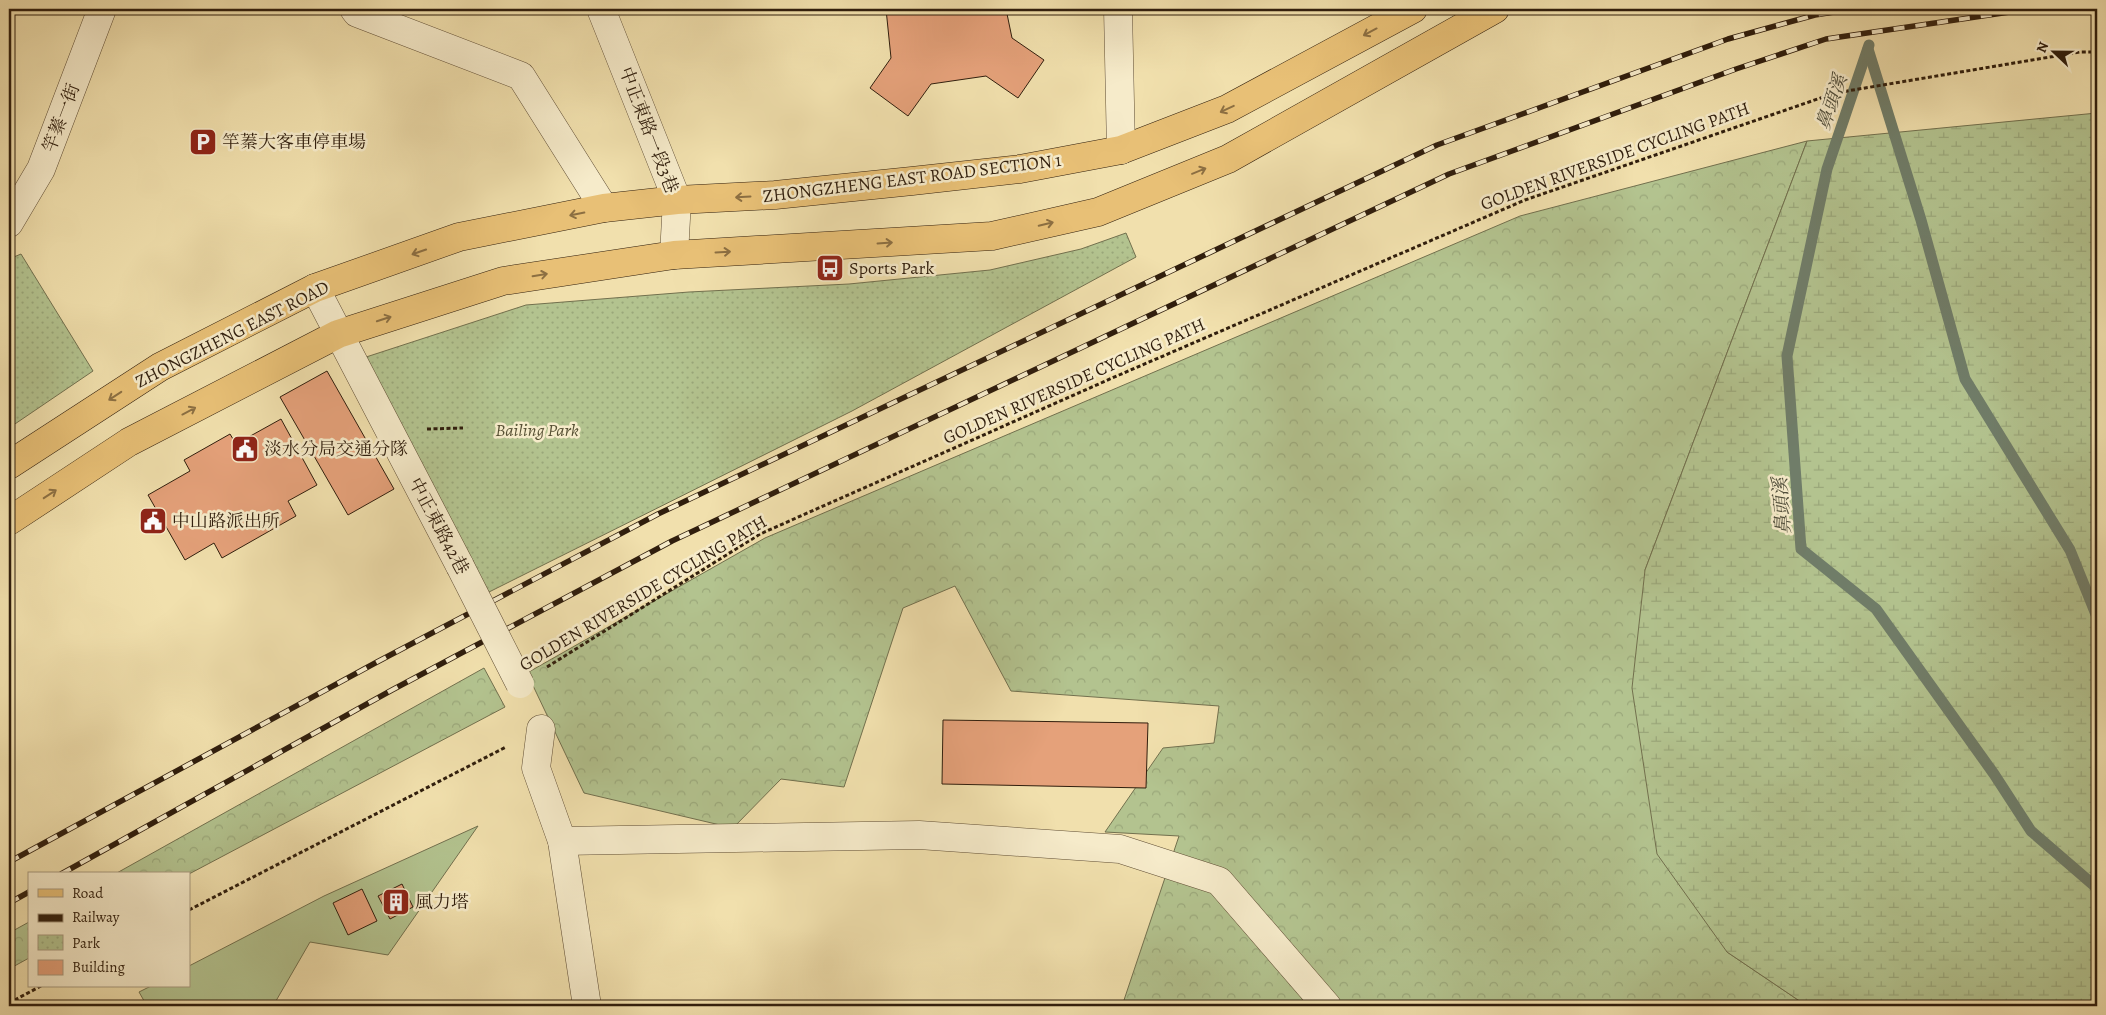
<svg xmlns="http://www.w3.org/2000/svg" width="2106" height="1015" font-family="Alegreya,'Noto Serif TC',serif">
	<defs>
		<pattern id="forest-crowns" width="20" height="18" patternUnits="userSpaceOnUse" patternTransform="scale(1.25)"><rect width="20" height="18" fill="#b3c38f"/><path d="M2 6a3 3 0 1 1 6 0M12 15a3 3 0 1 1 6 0" fill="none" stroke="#9aa77a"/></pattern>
		<pattern id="wetland-marsh" width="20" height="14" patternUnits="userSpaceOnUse" patternTransform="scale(1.25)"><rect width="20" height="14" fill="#b3c38f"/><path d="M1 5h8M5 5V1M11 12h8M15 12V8" fill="none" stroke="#9aa77a"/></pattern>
		<pattern id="park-dots" width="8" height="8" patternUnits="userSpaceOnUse" patternTransform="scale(1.25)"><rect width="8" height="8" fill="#b3c38f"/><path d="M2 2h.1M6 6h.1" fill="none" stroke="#9aa77a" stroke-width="1.8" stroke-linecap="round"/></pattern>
	</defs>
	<rect width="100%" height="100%" fill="#f1e0ad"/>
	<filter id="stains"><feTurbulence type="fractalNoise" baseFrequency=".004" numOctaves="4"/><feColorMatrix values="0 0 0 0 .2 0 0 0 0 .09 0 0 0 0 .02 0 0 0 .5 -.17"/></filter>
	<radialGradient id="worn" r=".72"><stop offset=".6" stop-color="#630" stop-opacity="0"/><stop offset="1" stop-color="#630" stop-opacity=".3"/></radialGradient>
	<polygon fill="#b3c38f" stroke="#72704e" points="478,826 388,955 310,942 273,1006 147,1006 139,992 151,986 189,986 189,966 324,896"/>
	<g fill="url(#forest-crowns)" stroke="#72704e">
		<polygon points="1807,141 1645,570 1727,952 1807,1006 1122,1006 1179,836 1105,832 1163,748 1214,743 1219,706 1011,691 955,586 903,608 844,787 781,779 733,828 584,793 527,673 765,538 1520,216"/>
		<polygon points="484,668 505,707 189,874 115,874"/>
		<polygon points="29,922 29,958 9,969 9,933"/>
	</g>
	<polygon fill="url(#wetland-marsh)" stroke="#72704e" points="2097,113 2097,1006 1807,1006 1727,952 1657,854 1632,688 1645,570 1807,141"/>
	<g fill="url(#park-dots)" stroke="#72704e">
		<polygon points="1126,233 1136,257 852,411 485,594 360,359 526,305 689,292 849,284 990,270 1081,249"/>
		<polygon points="21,254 93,371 9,428 9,259"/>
	</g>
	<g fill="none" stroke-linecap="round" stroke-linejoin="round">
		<g stroke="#707d69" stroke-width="11">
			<polyline points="1869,45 1827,169 1787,356 1801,549 1876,609 1994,774 2031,831 2097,888"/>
			<polyline points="1868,49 1921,220 1965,379 2070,550 2097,617"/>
		</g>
	</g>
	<g fill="#e5a17a" stroke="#301e0d">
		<polygon points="886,9 1006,9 1012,38 1044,60 1018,98 986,76 931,84 908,116 870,88 891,58"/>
		<polygon points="327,371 394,489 348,515 280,397"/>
		<polygon points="281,419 317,485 288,501 296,516 222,558 214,543 185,560 148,495 190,471 184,460 230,434 236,444"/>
		<polygon points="943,720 1148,723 1146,788 942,784"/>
		<polygon points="402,884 413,907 390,919 378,896"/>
		<polygon points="362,889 377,921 348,935 333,903"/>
	</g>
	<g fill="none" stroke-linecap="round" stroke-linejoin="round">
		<g stroke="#604e35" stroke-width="29">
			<g id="minor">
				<polyline points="354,9 357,13 521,76 604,208"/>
				<polyline points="601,9 677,200 674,255"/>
				<polyline points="1118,9 1121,150"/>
				<polyline points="9,223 41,169 102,9"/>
				<polyline points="315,288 460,566"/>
				<polyline points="541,729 536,768 562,841 587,1006"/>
				<polyline points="562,841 919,835 1120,849 1219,881 1327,1006"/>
			</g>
		</g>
		<g stroke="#301e0d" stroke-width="29">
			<g id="major">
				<polyline points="9,465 160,367 315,288 459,237 604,208 677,200 775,195 912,181 1020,169 1121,150 1227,109 1413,9"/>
				<polyline points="9,521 129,442 338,334 503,281 674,255 992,236 1098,212 1228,159 1495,9"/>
			</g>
		</g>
		<g stroke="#301e0d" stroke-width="3" stroke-dasharray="4 2.5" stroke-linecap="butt">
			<polyline points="427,429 463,428"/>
			<polyline points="547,667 760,534 1119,375 1525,200 1835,93 2080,52 2097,52"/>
			<polyline points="189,910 506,747"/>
			<polyline points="9,1003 41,986"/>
		</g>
		<use href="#minor" stroke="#f6ebca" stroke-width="28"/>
		<use href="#major" stroke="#e8c076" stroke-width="28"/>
		<g stroke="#301e0d" stroke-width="5.5">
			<g id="rail">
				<polyline points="9,862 377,662 658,514 1437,145 1728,39 1815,15 1853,9"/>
				<polyline points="61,874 392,690 672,541 1449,174 1736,69 1826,39 2030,9"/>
				<polyline points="9,903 29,892"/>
			</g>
		</g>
		<use href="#rail" stroke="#f6ebca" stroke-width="4" stroke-dasharray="11" stroke-linecap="butt"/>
		<g stroke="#604e35" stroke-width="29" stroke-linecap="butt">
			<polyline id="minor-bridge" points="460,566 520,684"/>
		</g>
		<use href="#minor-bridge" stroke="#f6ebca" stroke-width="28"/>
	</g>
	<defs><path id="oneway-shaft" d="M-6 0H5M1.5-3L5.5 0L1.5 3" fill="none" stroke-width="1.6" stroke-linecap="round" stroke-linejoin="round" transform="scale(1.25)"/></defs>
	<g stroke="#8c6f42">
		<use href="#oneway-shaft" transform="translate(1370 32) rotate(152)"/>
		<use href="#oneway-shaft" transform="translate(1227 109) rotate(155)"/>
		<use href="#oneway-shaft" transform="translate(1199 171) rotate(-22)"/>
		<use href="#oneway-shaft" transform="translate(743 197) rotate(177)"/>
		<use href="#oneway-shaft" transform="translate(577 214) rotate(169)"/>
		<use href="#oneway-shaft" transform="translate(1046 224) rotate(-13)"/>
		<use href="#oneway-shaft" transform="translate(885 243) rotate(-4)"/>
		<use href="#oneway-shaft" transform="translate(419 252) rotate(161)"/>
		<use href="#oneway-shaft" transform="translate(723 252) rotate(-3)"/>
		<use href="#oneway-shaft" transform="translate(540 275) rotate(-9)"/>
		<use href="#oneway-shaft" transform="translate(384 319) rotate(-18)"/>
		<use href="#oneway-shaft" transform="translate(115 396) rotate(147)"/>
		<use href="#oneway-shaft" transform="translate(189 411) rotate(-28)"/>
		<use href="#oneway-shaft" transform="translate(50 494) rotate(-33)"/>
	</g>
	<defs>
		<g id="parking-square" transform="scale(1.4375)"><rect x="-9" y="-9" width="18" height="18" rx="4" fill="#8f2418" stroke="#f6ebca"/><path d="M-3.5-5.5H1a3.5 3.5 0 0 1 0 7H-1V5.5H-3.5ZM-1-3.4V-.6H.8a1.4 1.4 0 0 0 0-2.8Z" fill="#fff"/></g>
		<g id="bus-square" transform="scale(1.4375)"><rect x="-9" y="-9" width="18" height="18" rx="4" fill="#8f2418" stroke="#f6ebca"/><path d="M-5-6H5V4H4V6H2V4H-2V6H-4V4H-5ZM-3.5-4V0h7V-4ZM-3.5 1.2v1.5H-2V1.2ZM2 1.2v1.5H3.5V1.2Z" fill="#fff"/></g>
		<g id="civic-square" transform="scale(1.4375)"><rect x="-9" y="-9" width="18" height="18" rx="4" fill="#8f2418" stroke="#f6ebca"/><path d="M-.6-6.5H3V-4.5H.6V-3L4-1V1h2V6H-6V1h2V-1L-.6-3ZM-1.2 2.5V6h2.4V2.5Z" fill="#fff"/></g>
		<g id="building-square" transform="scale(1.4375)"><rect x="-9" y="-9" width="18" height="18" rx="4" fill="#8f2418" stroke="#f6ebca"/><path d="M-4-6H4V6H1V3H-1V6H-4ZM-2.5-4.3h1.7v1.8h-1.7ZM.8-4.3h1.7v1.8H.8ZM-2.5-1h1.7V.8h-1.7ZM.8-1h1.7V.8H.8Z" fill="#fff"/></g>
	</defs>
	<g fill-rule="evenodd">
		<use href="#parking-square" x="203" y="142"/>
		<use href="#bus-square" x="830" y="268"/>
		<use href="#civic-square" x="245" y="449"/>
		<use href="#civic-square" x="153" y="521"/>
		<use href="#building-square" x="396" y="902"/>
	</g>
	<g text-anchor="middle" stroke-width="5" stroke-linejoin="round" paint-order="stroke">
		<g font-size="18" fill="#301e0d" stroke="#f6ebca">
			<text transform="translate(61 118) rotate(-69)" y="6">竿蓁一街</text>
			<text transform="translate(649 130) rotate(69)" y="6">中正東路一段3巷</text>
			<text transform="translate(1615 156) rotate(-20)" y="6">GOLDEN RIVERSIDE CYCLING PATH</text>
			<text transform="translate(912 178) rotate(-7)" y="6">ZHONGZHENG EAST ROAD SECTION 1</text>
			<text transform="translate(232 334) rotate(-27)" y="6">ZHONGZHENG EAST ROAD</text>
			<text transform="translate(1074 381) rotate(-24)" y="6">GOLDEN RIVERSIDE CYCLING PATH</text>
			<text transform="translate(439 526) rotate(62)" y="6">中正東路42巷</text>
			<text transform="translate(643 593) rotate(-31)" y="6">GOLDEN RIVERSIDE CYCLING PATH</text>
		</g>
		<g font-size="18" fill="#301e0d" stroke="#f6ebca" text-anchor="start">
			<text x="222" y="148">竿蓁大客車停車場</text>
			<text x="849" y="274">Sports Park</text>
			<text x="264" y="455">淡水分局交通分隊</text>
			<text x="172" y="527">中山路派出所</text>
			<text x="415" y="908">風力塔</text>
		</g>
		<g font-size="18" font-style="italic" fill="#575034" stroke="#f6ebca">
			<text x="537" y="436">Bailing Park</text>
		</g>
		<g font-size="19" font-style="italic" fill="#504e3b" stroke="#f6ebca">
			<text transform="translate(1831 102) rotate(-71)" y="7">鼻頭溪</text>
			<text transform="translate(1781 506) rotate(-94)" y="7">鼻頭溪</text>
		</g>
	</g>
	<rect width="2106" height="1015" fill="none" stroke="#f1e0ad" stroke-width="30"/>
	<rect x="10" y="10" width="2086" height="995" fill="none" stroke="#301e0d" stroke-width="2.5"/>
	<rect x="15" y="15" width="2076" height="985" fill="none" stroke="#301e0d"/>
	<rect x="28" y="872" width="162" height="115" fill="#f6ebca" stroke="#a7997e"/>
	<rect x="38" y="889" width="25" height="8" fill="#e8c076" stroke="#a7997e"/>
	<text x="72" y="898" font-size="15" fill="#301e0d">Road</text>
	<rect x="38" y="914" width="25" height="8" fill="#301e0d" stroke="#a7997e"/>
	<text x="72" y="922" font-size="15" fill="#301e0d">Railway</text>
	<rect x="38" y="935" width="25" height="15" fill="url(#park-dots)" stroke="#a7997e"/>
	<text x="72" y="948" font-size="15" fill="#301e0d">Park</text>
	<rect x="38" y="960" width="25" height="15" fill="#e5a17a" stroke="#a7997e"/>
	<text x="72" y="972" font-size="15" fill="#301e0d">Building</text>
	<g transform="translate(2054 52) rotate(292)" stroke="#f6ebca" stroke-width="4" paint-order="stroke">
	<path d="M0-4L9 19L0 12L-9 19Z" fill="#301e0d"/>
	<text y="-8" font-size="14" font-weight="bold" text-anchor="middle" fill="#301e0d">N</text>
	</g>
	<rect width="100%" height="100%" filter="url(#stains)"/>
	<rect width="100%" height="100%" fill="url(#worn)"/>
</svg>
